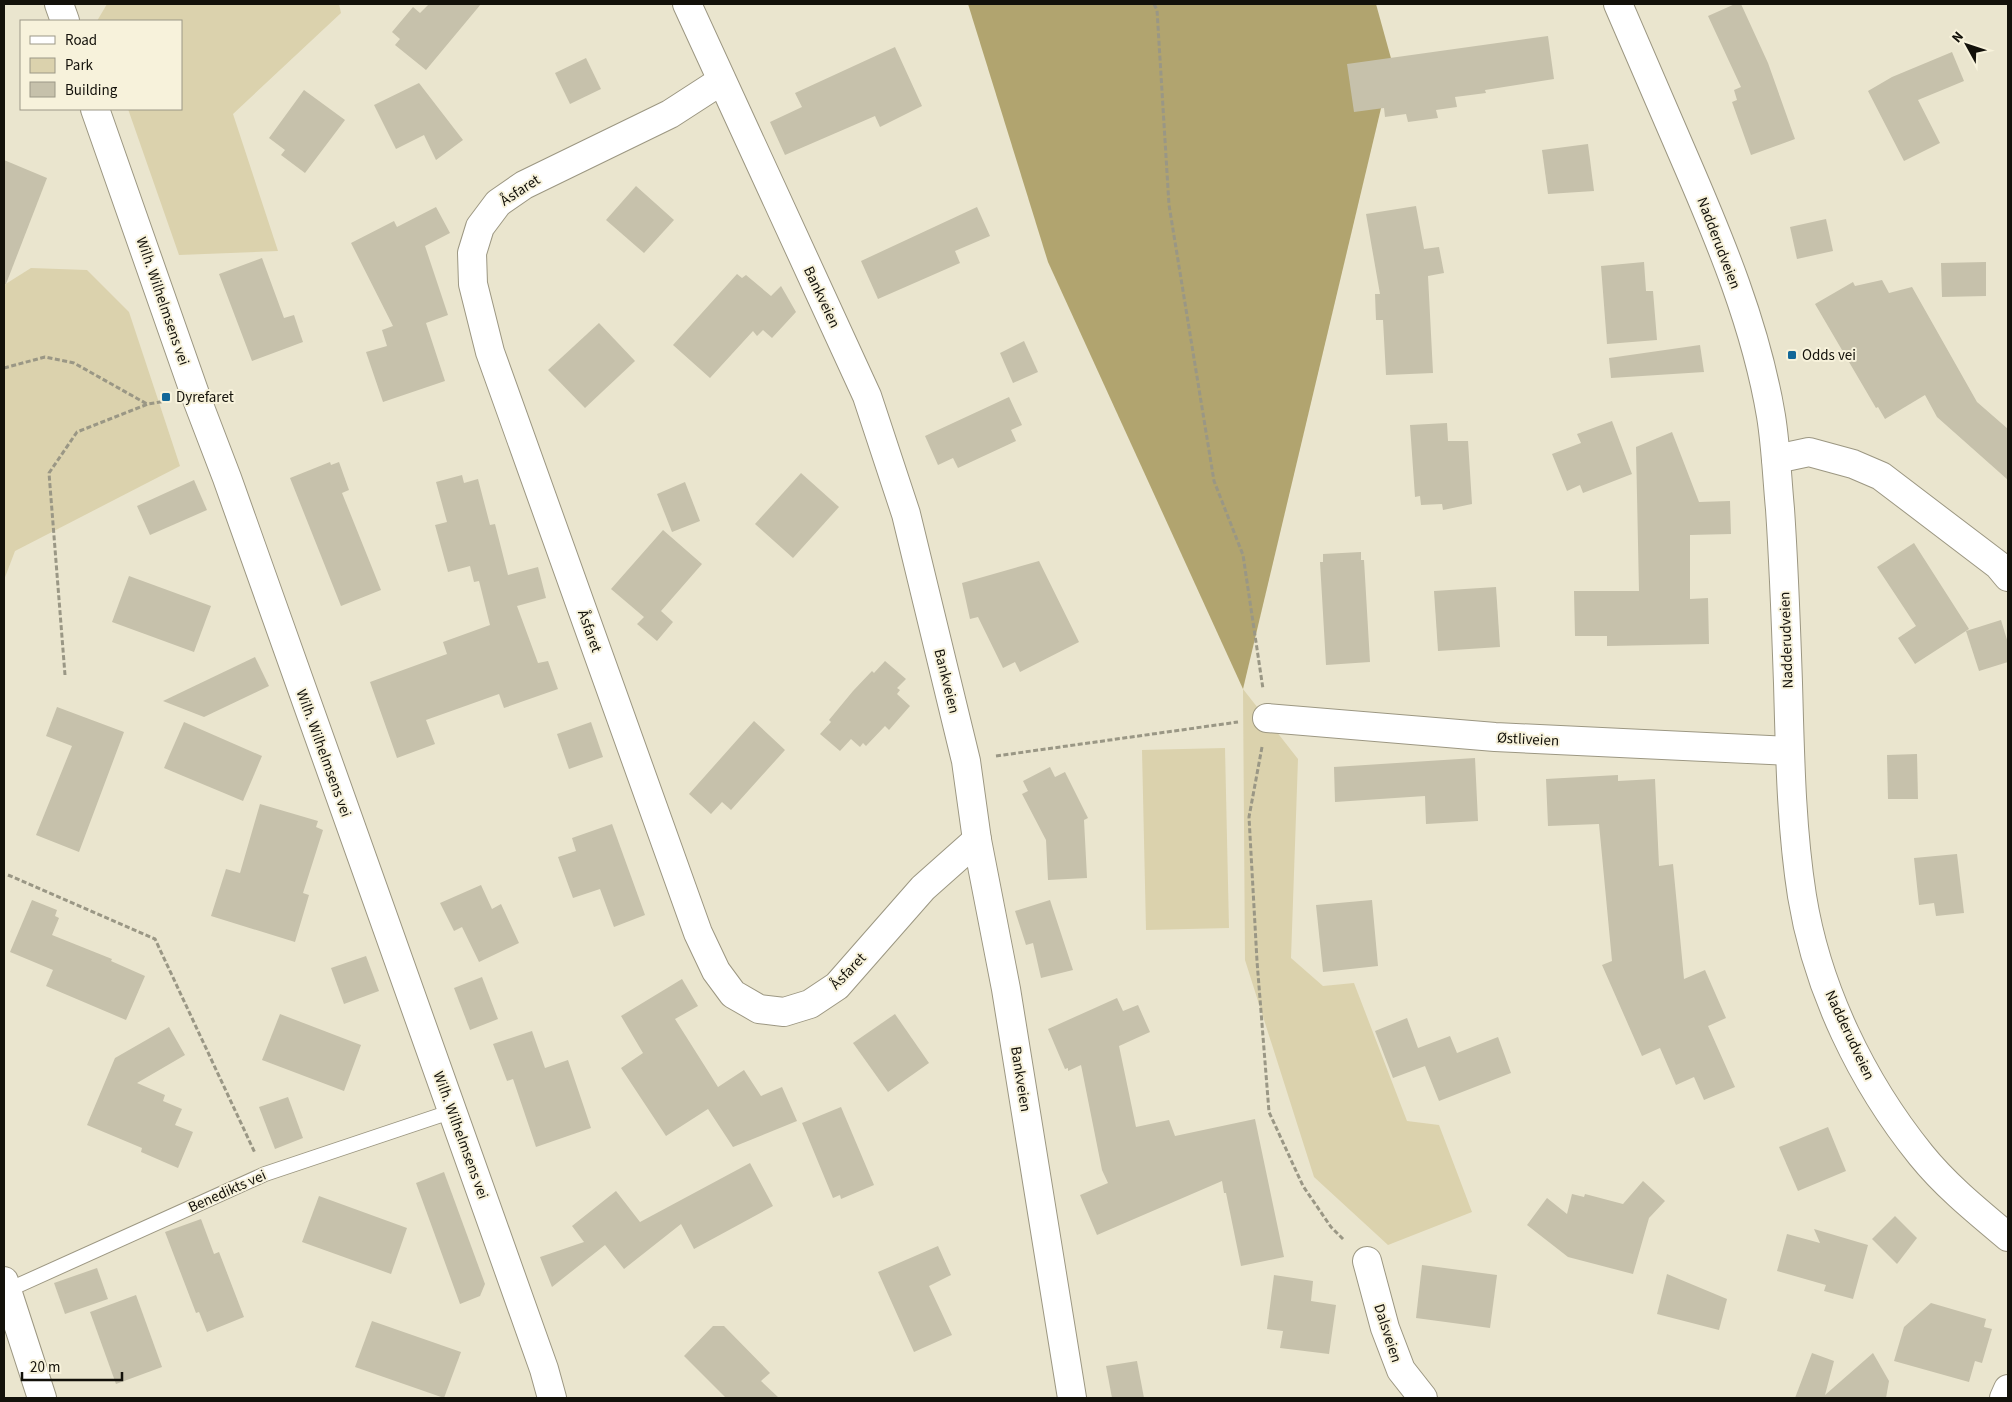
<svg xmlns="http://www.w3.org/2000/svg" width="2012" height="1402" font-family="'Source Sans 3',sans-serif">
	<rect width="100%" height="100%" fill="#eae5ce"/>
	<g fill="#dbd2ad">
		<polygon points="107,4 339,4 341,13 233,114 278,251 179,255 128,109 181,109 181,21 97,21"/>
		<polygon points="31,268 87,270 129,312 180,466 15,551 4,580 4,285"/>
		<polygon points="1243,689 1298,759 1291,958 1323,986 1354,983 1407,1121 1439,1125 1472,1212 1388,1245 1314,1177 1245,960"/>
		<polygon points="1225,748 1229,928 1146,930 1142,750"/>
	</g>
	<polygon fill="#b1a46f" points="968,4 1376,4 1392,62 1243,689 1048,262"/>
	<g fill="#c6c1ab">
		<polygon points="429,4 481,4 426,70 395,45 400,39 392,32 413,7 420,13"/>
		<polygon points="1735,4 1741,4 1768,63 1795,139 1751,155 1732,102 1737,100 1734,90 1741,87 1708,16"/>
		<polygon points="1548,36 1554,79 1485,90 1486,93 1455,97 1457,107 1436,110 1438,118 1408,122 1406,114 1385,117 1384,108 1354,112 1347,64"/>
		<polygon points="895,47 922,106 880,127 875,116 785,155 770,122 802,107 795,93"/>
		<polygon points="1952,52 1964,81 1918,100 1940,143 1904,161 1868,91 1892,77"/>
		<polygon points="586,58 601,89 570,104 555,73"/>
		<polygon points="419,83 463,140 436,160 424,135 396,149 374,105"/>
		<polygon points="304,90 345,120 305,173 281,155 285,150 269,138"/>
		<polygon points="1588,144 1594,191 1548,194 1542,150"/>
		<polygon points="4,160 47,178 6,284 4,284"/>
		<polygon points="636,186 674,220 644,253 606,220"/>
		<polygon points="1416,206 1424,249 1439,247 1444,273 1428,276 1433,373 1386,375 1383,320 1376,320 1375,294 1380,294 1366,214"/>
		<polygon points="436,207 450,233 425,246 448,315 426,323 445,381 383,402 366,352 387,346 382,330 393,326 351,243 394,221 397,227"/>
		<polygon points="977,207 990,236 955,251 960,263 878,299 861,261"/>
		<polygon points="1826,219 1833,251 1797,259 1790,227"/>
		<polygon points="262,258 284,318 294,315 303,342 252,361 219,274"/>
		<polygon points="1644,262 1646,291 1653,291 1657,340 1607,344 1601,266"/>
		<polygon points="1986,262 1986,296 1942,297 1941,263"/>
		<polygon points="737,274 742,278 746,275 771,296 781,286 796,312 772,338 763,330 757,336 753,331 710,378 673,345"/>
		<polygon points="1882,280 1889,293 1912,287 1977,402 2008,429 2008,480 1937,417 1925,395 1885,419 1878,407 1876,408 1815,304 1853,282 1855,286"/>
		<polygon points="599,323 635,361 585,408 548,370"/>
		<polygon points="1024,341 1038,372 1013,383 1000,353"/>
		<polygon points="1700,345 1704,372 1611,378 1609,358"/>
		<polygon points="1009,397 1022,425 1011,430 1016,441 958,468 953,458 938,465 925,436"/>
		<polygon points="1612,421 1632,474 1583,493 1580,485 1567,491 1552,454 1581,443 1577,434"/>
		<polygon points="1447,423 1448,441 1468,441 1472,504 1443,510 1442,504 1421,505 1420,496 1415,497 1410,425"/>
		<polygon points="1672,432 1699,502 1730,501 1731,534 1690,535 1690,599 1708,598 1709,644 1607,646 1607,636 1575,636 1574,591 1639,591 1636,447"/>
		<polygon points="330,462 331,465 339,462 349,490 342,493 381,590 341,606 290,478"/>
		<polygon points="801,473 839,507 793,558 755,524"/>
		<polygon points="462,475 464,483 478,479 490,525 495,524 508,575 538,567 546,598 517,606 538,663 548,661 558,689 504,708 499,694 426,720 435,744 397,758 370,682 447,654 443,642 490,625 479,581 474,582 470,566 448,572 435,525 447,522 436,482"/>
		<polygon points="194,480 207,510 150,535 137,506"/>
		<polygon points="685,482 700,521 672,532 657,494"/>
		<polygon points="663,530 702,564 661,611 673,622 657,641 637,624 644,617 611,589"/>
		<polygon points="1914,543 1969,629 1915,664 1898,638 1916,626 1877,567"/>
		<polygon points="1361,552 1361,560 1364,560 1370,662 1326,665 1320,562 1323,562 1323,554"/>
		<polygon points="1039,561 1079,642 1020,672 1015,662 1003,668 978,617 970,619 962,583"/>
		<polygon points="129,576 211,606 194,652 112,622"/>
		<polygon points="1496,587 1500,647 1438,651 1434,591"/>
		<polygon points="2001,620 2008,643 2008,662 1979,671 1966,631"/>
		<polygon points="255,657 269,686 204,717 163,701"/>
		<polygon points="885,661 906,679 897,688 900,690 897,694 910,706 889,730 885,726 866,746 863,743 860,747 851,739 840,751 820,734 831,722 829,720 853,691 872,671 874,673"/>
		<polygon points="57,707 124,732 79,852 36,835 72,746 46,736"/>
		<polygon points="754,721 785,750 731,810 722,802 711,814 689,794"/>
		<polygon points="184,722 262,756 243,801 164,768"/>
		<polygon points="591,722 603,757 569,769 557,734"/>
		<polygon points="1917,754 1918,799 1888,799 1887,755"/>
		<polygon points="1475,758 1478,821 1426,824 1425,796 1335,802 1334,767"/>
		<polygon points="1050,767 1055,777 1065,772 1088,818 1084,820 1087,878 1048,880 1046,840 1022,794 1028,791 1023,781"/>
		<polygon points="1618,775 1618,781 1655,779 1659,866 1673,864 1684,979 1705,970 1726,1018 1708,1026 1735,1087 1704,1100 1694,1077 1676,1085 1660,1048 1642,1056 1602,965 1612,961 1599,824 1548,826 1546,779"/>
		<polygon points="260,804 318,821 316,827 323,830 303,893 309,895 295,942 211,916 226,869 240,873"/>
		<polygon points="612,824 645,915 614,927 600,889 573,898 558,857 576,851 572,838"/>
		<polygon points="1957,854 1964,913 1936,916 1934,903 1919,905 1914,858"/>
		<polygon points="481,885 492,909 501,904 519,943 479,962 462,927 454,931 440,903"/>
		<polygon points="32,900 57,910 55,916 59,918 52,935 112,959 111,961 145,976 126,1020 46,986 53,970 10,952"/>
		<polygon points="1050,900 1073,970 1041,978 1033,943 1026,945 1015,911"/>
		<polygon points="1372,900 1378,966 1323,972 1316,905"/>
		<polygon points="366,956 379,991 344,1004 331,968"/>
		<polygon points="482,977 498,1019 470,1030 454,988"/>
		<polygon points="682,979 698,1006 675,1019 718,1087 744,1070 761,1096 782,1087 797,1121 733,1147 708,1109 666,1136 621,1068 643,1053 621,1016"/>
		<polygon points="1117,998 1123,1011 1138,1005 1150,1032 1119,1046 1136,1127 1169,1120 1175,1136 1255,1119 1284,1257 1241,1266 1226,1193 1224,1193 1222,1181 1097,1235 1080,1195 1108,1183 1102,1170 1081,1065 1068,1071 1068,1068 1065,1069 1048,1029"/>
		<polygon points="280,1014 361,1045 344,1091 262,1060"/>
		<polygon points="895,1014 929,1063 888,1092 853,1043"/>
		<polygon points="1407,1018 1418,1048 1450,1036 1457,1053 1498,1037 1511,1073 1439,1101 1425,1066 1393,1078 1375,1031"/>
		<polygon points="169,1027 185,1055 137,1083 165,1095 163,1101 182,1109 175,1125 193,1132 178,1168 141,1152 142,1148 87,1125 115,1058"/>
		<polygon points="532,1031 545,1068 568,1060 591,1128 536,1147 513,1079 507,1081 493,1044"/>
		<polygon points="288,1097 303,1138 275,1149 259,1107"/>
		<polygon points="841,1107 874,1185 841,1199 840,1195 833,1198 802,1123"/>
		<polygon points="1828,1127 1846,1171 1798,1191 1779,1147"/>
		<polygon points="750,1163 773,1206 694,1249 681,1224 624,1269 605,1245 552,1287 540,1257 584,1242 572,1226 616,1191 640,1222"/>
		<polygon points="444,1172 485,1284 480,1296 460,1304 416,1183"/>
		<polygon points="1643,1181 1665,1201 1649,1218 1633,1274 1568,1257 1527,1225 1547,1198 1567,1214 1572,1194 1584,1197 1585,1194 1623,1204"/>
		<polygon points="319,1196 407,1228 391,1274 302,1242"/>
		<polygon points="1895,1216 1917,1238 1897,1264 1872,1239"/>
		<polygon points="201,1219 214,1254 219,1252 244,1317 207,1332 199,1312 196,1313 165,1232"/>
		<polygon points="1814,1229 1868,1245 1853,1299 1824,1291 1826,1285 1777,1271 1787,1234 1820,1243"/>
		<polygon points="938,1246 951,1275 929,1286 952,1335 914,1352 878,1272"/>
		<polygon points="1422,1265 1497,1275 1490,1328 1416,1318"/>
		<polygon points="97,1268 108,1299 65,1314 54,1283"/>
		<polygon points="1667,1274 1727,1299 1719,1330 1657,1314"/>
		<polygon points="1274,1275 1313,1281 1311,1301 1336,1305 1329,1354 1280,1348 1283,1331 1267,1329"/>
		<polygon points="136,1295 162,1367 116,1384 90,1312"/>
		<polygon points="1931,1303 1986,1319 1984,1327 1992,1329 1982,1363 1975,1361 1969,1382 1894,1361 1904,1327"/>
		<polygon points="372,1321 461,1352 444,1398 355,1367"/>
		<polygon points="713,1326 724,1326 770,1373 761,1381 779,1398 726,1398 684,1356"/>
		<polygon points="1812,1353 1834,1361 1825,1395 1873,1353 1889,1381 1886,1398 1795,1398"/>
		<polygon points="1137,1361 1144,1398 1112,1398 1106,1366"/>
	</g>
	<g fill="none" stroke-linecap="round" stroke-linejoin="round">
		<g stroke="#9c9782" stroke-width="16">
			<polyline id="service" points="8,1290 265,1174 453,1111"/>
		</g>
		<g stroke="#9c9782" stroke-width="30">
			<g id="minor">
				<polyline points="687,4 867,396 906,514 966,761 977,840 1006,989 1072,1398"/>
				<polyline points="721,81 670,114 524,185 498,203 480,227 472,253 473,284 490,352 698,933 716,971 733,994 759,1009 784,1012 810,1004 837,986 923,888 977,840"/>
				<polyline points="1776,459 1809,452 1853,464 1881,476 1998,565 2008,577"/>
				<polyline points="1267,718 1495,737 1789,751"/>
				<polyline points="1367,1261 1385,1328 1401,1370 1423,1398"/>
				<polyline points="4,1281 42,1398"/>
				<polyline points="2004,1398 2008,1389"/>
			</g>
		</g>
		<g stroke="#9c9782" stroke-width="30">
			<g id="tertiary">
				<polyline points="59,4 65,21"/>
				<polyline points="95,109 196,397 227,478 544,1369 552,1398"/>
			</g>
		</g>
		<g stroke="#9c9782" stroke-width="30">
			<path id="secondary" d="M1618,4C1640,55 1662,106 1684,157C1720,240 1756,326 1771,416C1776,447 1777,478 1780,509C1784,567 1786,625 1788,683C1790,754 1791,826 1802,896C1817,989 1862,1082 1921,1155C1946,1186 1977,1211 2008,1237"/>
		</g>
		<g stroke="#9a9785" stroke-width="3" stroke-dasharray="5 2.5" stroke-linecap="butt">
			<polyline points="1154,4 1157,10 1169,205 1214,481 1243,555 1263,689"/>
			<polyline points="4,368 45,357 74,363 147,404"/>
			<polyline points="65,675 49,473 77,432 148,404 166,401"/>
			<polyline points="1262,747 1249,817 1257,961 1269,1112 1303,1186 1331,1227 1344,1240"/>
			<polyline points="996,756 1238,722"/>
			<polyline points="8,875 155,939 255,1153"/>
		</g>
		<use href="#service" stroke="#fff" stroke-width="14"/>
		<use href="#minor" stroke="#fff" stroke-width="28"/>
		<use href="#tertiary" stroke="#fff" stroke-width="28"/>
		<use href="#secondary" stroke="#fff" stroke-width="28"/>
	</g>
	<g fill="#126798" stroke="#f7f2db" stroke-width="2">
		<rect x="1787" y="350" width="10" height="10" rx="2.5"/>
		<rect x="161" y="392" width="10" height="10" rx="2.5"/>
	</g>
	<g text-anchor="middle" stroke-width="4" stroke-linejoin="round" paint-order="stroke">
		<g font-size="15" fill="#13110a" stroke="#f7f2db">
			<text transform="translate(520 190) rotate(-33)" y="5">Åsfaret</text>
			<text transform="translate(1719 243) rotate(69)" y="5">Nadderudveien</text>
			<text transform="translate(822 297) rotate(65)" y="5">Bankveien</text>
			<text transform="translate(163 301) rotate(71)" y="5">Wilh. Wilhelmsens vei</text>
			<text transform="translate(590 631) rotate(70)" y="5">Åsfaret</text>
			<text transform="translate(1786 640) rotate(-92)" y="5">Nadderudveien</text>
			<text transform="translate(947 681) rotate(76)" y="5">Bankveien</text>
			<text transform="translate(1528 739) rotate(3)" y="5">Østliveien</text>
			<text transform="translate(324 753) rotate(70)" y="5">Wilh. Wilhelmsens vei</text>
			<text transform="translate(848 971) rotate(-46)" y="5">Åsfaret</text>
			<text transform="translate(1850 1035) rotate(65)" y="5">Nadderudveien</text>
			<text transform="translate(1021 1079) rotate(81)" y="5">Bankveien</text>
			<text transform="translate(461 1135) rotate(70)" y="5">Wilh. Wilhelmsens vei</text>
			<text transform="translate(227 1191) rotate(-24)" y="5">Benedikts vei</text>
			<text transform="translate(1388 1333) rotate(72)" y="5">Dalsveien</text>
		</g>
		<g font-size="15" fill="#13110a" stroke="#f7f2db" text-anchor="start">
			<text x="1802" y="360">Odds vei</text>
			<text x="176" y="402">Dyrefaret</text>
		</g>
	</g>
	<rect width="2012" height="1402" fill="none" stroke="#13110a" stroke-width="10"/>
	<rect x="20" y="20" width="162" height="90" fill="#f7f2db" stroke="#9c9887"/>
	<rect x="30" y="36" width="25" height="8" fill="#ffffff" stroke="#9c9887"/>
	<text x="65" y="45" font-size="15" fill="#13110a">Road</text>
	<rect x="30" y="58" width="25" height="15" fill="#dbd2ad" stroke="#9c9887"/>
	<text x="65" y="70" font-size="15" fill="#13110a">Park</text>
	<rect x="30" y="82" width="25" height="15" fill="#c6c1ab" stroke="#9c9887"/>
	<text x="65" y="95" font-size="15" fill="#13110a">Building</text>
	<g transform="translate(1967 45) rotate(310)" stroke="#f7f2db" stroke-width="4" paint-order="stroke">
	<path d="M0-4L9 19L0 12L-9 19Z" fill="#13110a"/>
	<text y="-8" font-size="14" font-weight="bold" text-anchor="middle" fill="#13110a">N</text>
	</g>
	<path d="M22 1372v8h100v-8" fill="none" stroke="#13110a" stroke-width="2.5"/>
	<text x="30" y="1372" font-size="15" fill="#13110a" stroke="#f7f2db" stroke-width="4" paint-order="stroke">20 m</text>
</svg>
